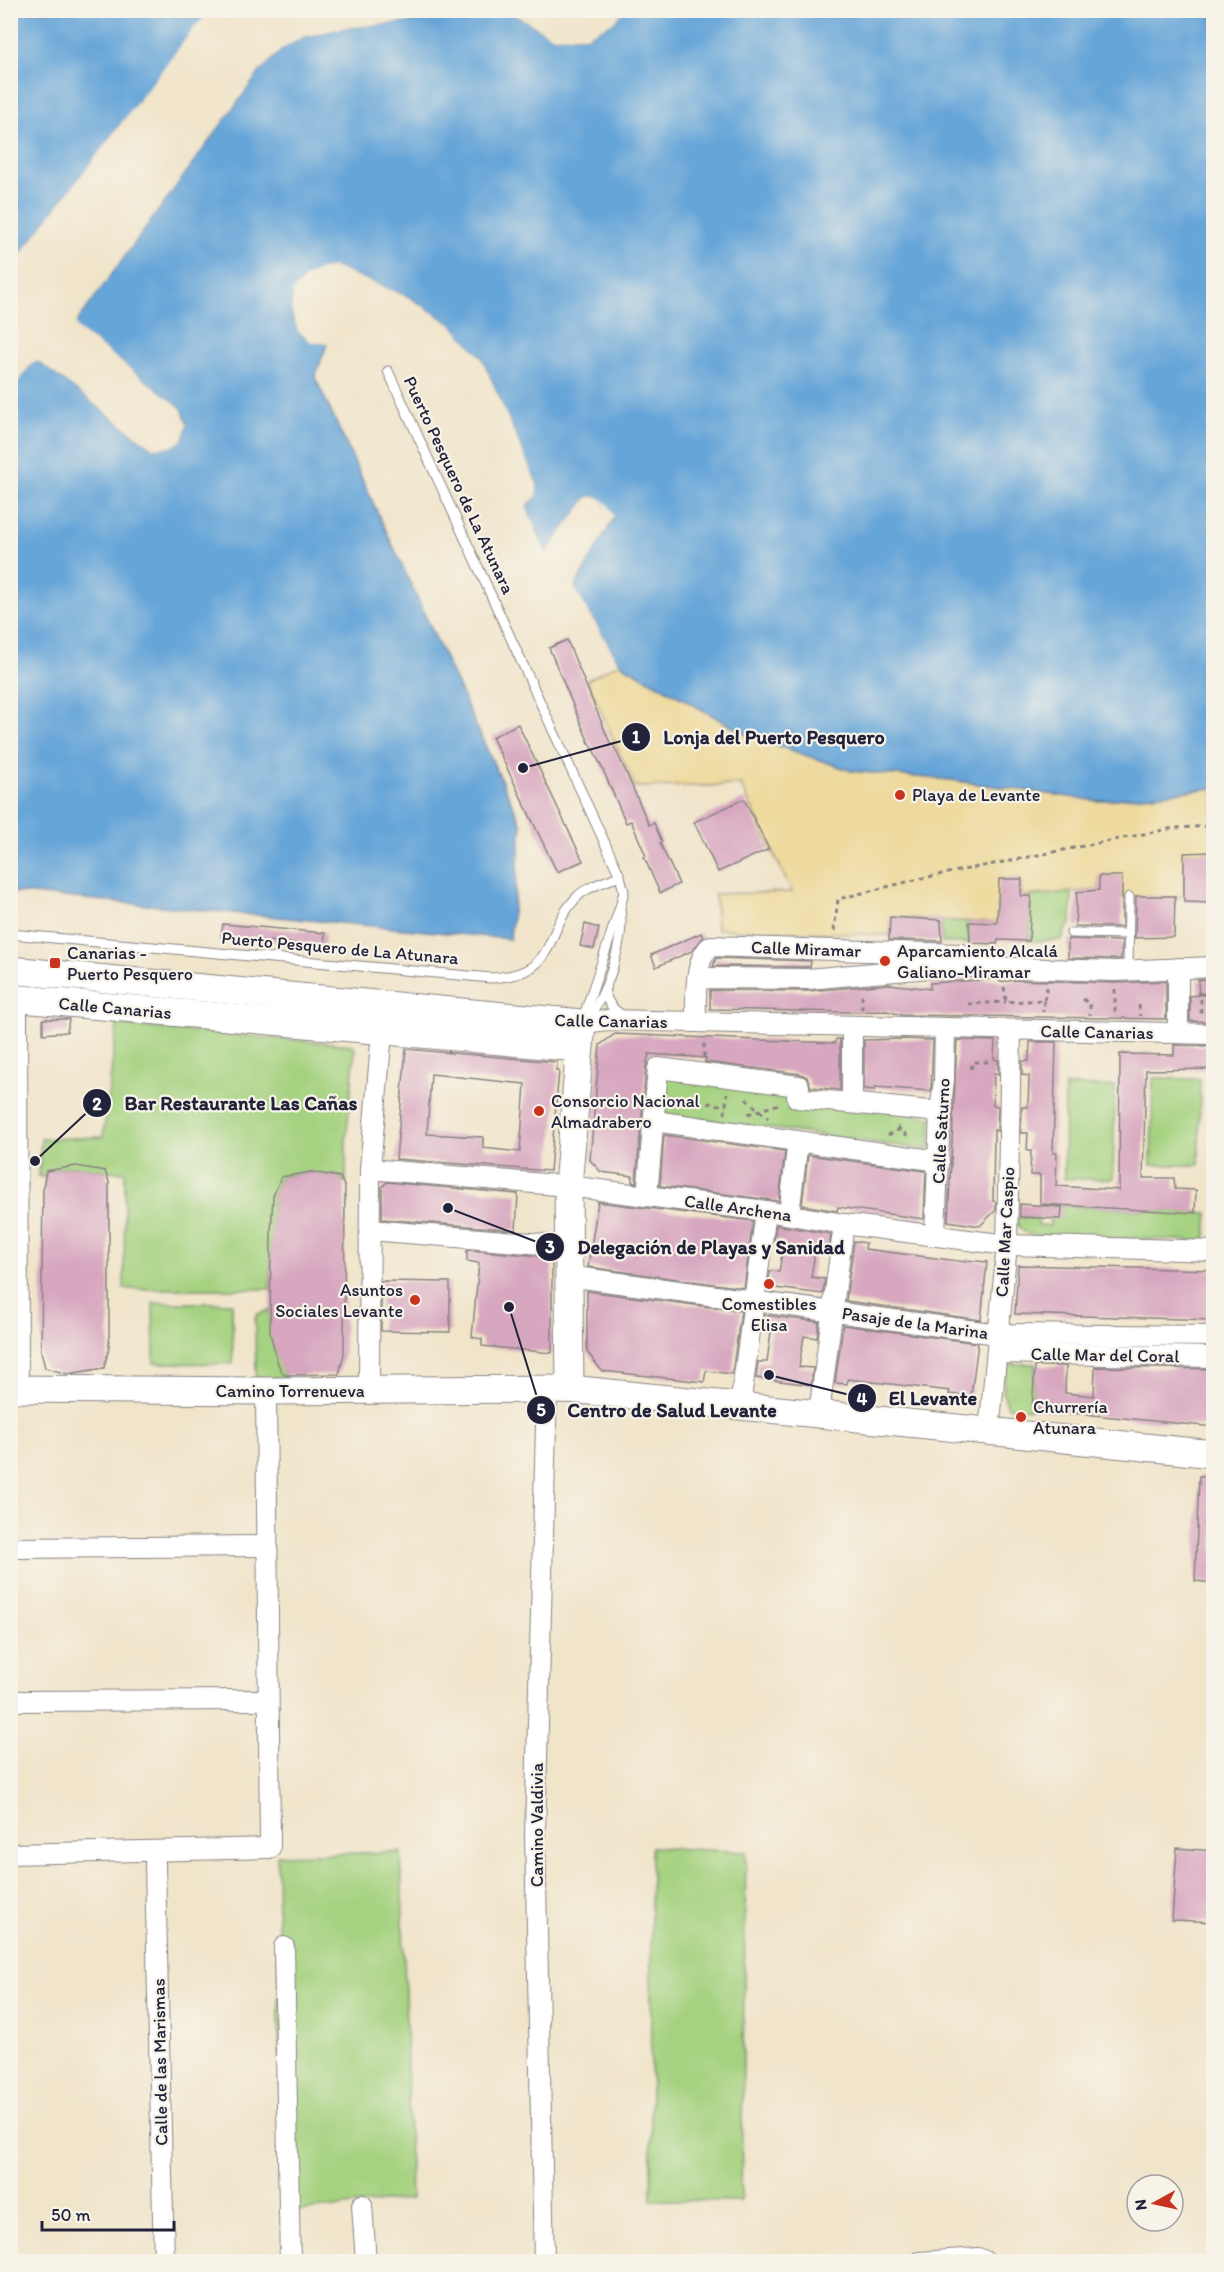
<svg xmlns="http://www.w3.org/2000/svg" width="1224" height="2272" font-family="Itim,sans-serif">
	<rect width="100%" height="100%" fill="#f7f3e8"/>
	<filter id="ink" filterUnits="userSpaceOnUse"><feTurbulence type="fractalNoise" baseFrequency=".0167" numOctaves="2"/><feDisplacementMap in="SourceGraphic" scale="12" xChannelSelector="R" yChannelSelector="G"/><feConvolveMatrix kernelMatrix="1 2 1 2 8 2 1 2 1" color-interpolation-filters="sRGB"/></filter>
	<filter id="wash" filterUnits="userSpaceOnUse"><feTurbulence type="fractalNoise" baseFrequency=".008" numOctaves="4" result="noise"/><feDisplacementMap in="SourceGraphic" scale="24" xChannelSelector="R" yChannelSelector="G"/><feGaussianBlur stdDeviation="1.35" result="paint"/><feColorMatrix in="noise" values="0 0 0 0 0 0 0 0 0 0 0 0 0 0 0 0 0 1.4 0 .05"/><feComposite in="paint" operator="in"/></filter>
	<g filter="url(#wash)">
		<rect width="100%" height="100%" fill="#f0e4c9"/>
		<g fill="#a5d280" stroke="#647a5e" stroke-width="1.5">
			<polygon points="1072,892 1071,925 1065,930 1062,940 1029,941 1031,896"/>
			<polygon points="941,920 969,922 970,943 942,943"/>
			<polygon points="117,1025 353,1045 355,1050 346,1141 346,1182 342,1181 340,1177 311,1172 281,1177 273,1196 270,1289 124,1289 125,1172 105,1171 76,1166 46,1171 44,1178 39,1176 41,1139 103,1137"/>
			<polygon points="663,1071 932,1117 929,1150 658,1113"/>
			<polygon points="1153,1078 1200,1079 1199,1165 1151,1165"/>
			<polygon points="1065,1086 1115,1086 1113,1179 1064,1179"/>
			<path d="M1051,1205L1208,1213L1206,1236L1203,1241L1033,1235C1022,1234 1018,1227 1015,1217L1038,1218V1225L1050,1226Z"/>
			<polygon points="153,1303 232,1303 233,1364 154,1363"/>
			<path d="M270,1310C270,1335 275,1357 286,1379L256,1378L255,1318L258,1314Z"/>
			<polygon points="1006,1364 1035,1364 1032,1409 1008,1407 1003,1393"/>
			<polygon points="651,1847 746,1852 741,2201 651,2200"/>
			<polygon points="401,1852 411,2199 297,2211 280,2095 277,1855"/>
		</g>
		<polygon fill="#eeda9e" stroke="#887e6c" stroke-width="1.5" points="619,663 749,736 852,771 951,780 1098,801 1213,788 1213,852 1184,853 1184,897 1121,896 1121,876 1099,876 1099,890 1021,896 1021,879 1000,879 997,923 890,917 890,935 717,929 715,894 792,892 741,785 635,787 587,680"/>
		<g fill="#66a5d8" stroke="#44648a" stroke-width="1.5">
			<path d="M624,10L1213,11V788L1098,801L951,780L852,771L749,736L619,663L574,587L614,517L598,497H588L546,553L526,506L537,496V484L481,357L452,325L408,297L334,267C325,270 310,273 303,279C285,296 288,327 309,340C314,343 321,343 327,344L315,377L522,825L510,939L11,892L10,391L33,362H39L153,448L172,447L182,440L187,425L181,408L76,328V322L259,72L281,50L303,37L343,28L511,12L553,37L587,36L612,23Z"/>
			<polygon points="11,11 213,11 197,25 11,267"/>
		</g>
		<g fill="#f0e4c9">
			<polygon points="213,10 216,10 215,12 199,27 10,270 11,267 197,24"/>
			<polygon points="496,10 514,10 554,34 586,33 610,21 620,10 624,11 612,23 586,36 553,37 511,12 343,28 303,37 281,50 259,72 76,322 77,328 181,408 187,425 182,440 172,447 153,448 39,362 33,362 11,391 10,387 31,360 40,359 154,445 171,444 180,438 183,425 179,410 75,330 73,321 256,70 279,47 303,34 342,25"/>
			<polygon points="334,267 408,297 452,325 481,357 537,484 537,496 526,506 546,553 588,497 598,497 608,504 614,516 574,587 619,663 617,665 571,587 610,516 605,506 597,500 589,500 548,555 544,555 523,506 534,495 534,484 479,358 450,328 407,299 333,270 319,273 307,279 296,293 294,311 300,329 312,339 328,341 327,344 311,342 298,331 291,311 293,291 305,277 318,270"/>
		</g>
		<g id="blocks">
			<g fill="#d7a6bf" fill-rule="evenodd">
				<polygon points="567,640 611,745 613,744 625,770 649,825 654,823 662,842 660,843 679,884 660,893 644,857 646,856 631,821 626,823 603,770 590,743 589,743 549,648"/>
				<polygon points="518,724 583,861 557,872 492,737"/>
				<polygon points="744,799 769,849 718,872 694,822"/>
				<polygon points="1214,852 1214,903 1184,902 1184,853"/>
				<polygon points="1099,876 1122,876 1122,927 1075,926 1077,892 1099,890"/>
				<polygon points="999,879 1022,879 1021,896 1031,896 1029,941 998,940 997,944 970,943 969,922 997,923"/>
				<polygon points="1136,896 1175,896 1174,937 1135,938"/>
				<polygon points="890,917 941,920 942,941 889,940"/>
				<polygon points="223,924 325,933 324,946 221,937"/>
				<polygon points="585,924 599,928 594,949 580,946"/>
				<polygon points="701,933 703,938 692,951 656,967 651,955"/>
				<polygon points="1068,939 1122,941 1121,959 1068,958"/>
				<polygon points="716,958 811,961 810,967 713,966"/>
				<polygon points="997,979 1000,982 1015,980 1115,983 1166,981 1166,1019 902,1015 887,1011 847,1012 710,1009 710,990 808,991 889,984 930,989 930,983"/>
				<polygon points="1214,979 1214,1022 1190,1021 1190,996 1199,995 1198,980"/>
				<polygon points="43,1019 69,1019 67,1032 43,1034"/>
				<polygon points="615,1034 835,1043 836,1039 840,1039 840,1090 811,1087 807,1077 801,1074 705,1062 706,1058 649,1054 646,1067 636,1183 632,1182 633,1176 601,1172 590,1160 600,1045"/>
				<polygon points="902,1039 933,1040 931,1091 875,1087 875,1090 864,1089 864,1040"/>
				<polygon points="957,1040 995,1041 994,1059 998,1060 998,1074 994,1073 993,1105 998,1106 997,1131 994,1130 993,1201 996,1202 996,1210 980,1226 948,1221"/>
				<polygon points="1030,1042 1056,1042 1053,1153 1057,1153 1056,1186 1119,1190 1120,1054 1174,1055 1174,1045 1214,1046 1214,1069 1146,1070 1143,1178 1174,1178 1175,1189 1196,1190 1195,1213 1040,1204 1040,1175 1030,1175 1031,1151 1027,1151 1028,1133 1021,1133 1022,1107 1028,1107 1029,1076 1022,1075 1022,1061 1029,1061"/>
				<path d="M406,1049L557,1062L556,1071H559L550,1171L396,1159ZM431,1074L525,1084L520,1152L483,1148V1137L427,1134Z"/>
				<polygon points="664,1135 785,1151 779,1201 660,1186"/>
				<polygon points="808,1155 926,1171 924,1219 838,1207 837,1211 802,1205"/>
				<polygon points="76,1166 105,1171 109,1182 109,1348 104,1368 68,1374 45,1368 41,1351 43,1188 46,1171"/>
				<polygon points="311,1172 340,1177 345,1188 344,1354 339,1374 284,1375 278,1364 270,1333 271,1233 273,1196 281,1177"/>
				<polygon points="387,1182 518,1194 516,1230 382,1219 382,1187"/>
				<polygon points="598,1202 753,1221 744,1288 588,1267"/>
				<polygon points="1020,1204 1062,1207 1061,1219 1020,1217"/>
				<polygon points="776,1225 831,1234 829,1248 816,1246 811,1277 825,1279 823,1294 768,1287 770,1271 779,1272 784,1242 774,1240"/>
				<polygon points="854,1241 866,1243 865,1249 966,1262 966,1260 987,1262 981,1320 846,1301"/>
				<polygon points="467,1250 552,1257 552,1353 482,1346 482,1339 472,1337 479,1263 467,1261"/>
				<polygon points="1018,1265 1214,1270 1214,1320 1015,1314"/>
				<polygon points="381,1281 450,1282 450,1332 381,1331"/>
				<polygon points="587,1291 741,1311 732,1374 706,1371 704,1382 602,1371 587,1352"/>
				<polygon points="764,1315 819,1322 817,1338 804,1336 799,1367 813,1368 811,1385 756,1378 758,1362 767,1362 771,1331 762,1330"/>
				<polygon points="843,1325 978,1343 971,1396 949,1394 950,1391 848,1379 847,1384 835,1383"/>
				<polygon points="1035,1366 1066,1366 1065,1393 1094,1396 1095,1367 1214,1369 1214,1427 1032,1409"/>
				<polygon points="1199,1476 1214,1477 1214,1583 1195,1581"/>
				<polygon points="1177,1848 1214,1851 1214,1922 1172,1920"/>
			</g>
		</g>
	</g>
	<g filter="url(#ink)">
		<use href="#blocks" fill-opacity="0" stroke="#898382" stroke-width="1.5"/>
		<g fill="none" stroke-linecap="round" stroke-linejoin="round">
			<g stroke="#898382" stroke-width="11">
				<g id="lane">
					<polyline points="388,371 620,876 624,892 620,907 582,1022"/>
					<polyline points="1071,933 1128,934"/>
					<path d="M10,934L491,978C562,974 541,932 578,896C588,886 607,881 620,876"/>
					<polyline points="1128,970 1129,897"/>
					<path d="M604,990C607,1003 613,1010 625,1017"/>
					<path d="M586,1019C607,997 625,939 620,909"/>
				</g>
			</g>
			<g stroke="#898382" stroke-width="22">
				<g id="street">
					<polyline points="1178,968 1178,1033"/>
					<polyline points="698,979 712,978 808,979 950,966 1115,971 1214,967"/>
					<polyline points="17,999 18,1389"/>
					<path d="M696,1022C696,1003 693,959 711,946L961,954"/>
					<polyline points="582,1023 608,1020 1214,1034"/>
					<polyline points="852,1102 852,1026"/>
					<polyline points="654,1121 939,1161"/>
					<polyline points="370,1169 568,1186 766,1211 844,1224 1007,1245 1214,1251"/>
					<polyline points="647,1196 658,1068 799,1086 797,1098 940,1112"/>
					<polyline points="789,1214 798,1141"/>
					<polyline points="370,1230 567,1246"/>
					<polyline points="935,1235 940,1112 944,1080 945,1028"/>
					<polyline points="568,1276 998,1334 1214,1336"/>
					<polyline points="997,1353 1214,1357"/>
					<polyline points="369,1390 370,1169 382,1032"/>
					<polyline points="740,1407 766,1211"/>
					<polyline points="819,1413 844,1224"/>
					<polyline points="989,1432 1007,1245 1011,1030"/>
					<polyline points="10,1548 267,1546"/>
					<polyline points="10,1701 268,1700"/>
					<polyline points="10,1854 270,1848 266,1391"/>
					<polyline points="155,1863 164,2262"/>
					<polyline points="284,1947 290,2262"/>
					<polyline points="362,2205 366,2262"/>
					<polyline points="544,2262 535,1834 547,1389"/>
					<polyline points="920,2262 978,2258 987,2262"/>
				</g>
			</g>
			<g stroke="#898382" stroke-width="29">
				<g id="secondary">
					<polyline points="10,970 582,1023 568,1186 570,1389"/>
					<polyline points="10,998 579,1048"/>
					<polyline points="10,1389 266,1391 570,1389 1214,1454"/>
				</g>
			</g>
			<g stroke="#898382" stroke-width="3" stroke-dasharray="4.5 4.5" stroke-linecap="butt">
				<polyline points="834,931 838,899 923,878 1174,828 1214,826"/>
				<polyline points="1004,987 1006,1002 1044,1000 1043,1012"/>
				<polyline points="1115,989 1115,1015"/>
				<polyline points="1197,993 1201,994 1201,1017"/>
				<polyline points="1201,994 1214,996"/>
				<polyline points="1083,999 1090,1004 1090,1015"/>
				<polyline points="1044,1000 1047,987"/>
				<polyline points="968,1004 1006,1002"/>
				<polyline points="1139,1005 1140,1016"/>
				<polyline points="862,1009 862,992"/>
				<polyline points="704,1057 704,1040"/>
				<polyline points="971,1069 973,1062 993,1062"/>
				<polyline points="672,1097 726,1106"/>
				<polyline points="746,1099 768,1118"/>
				<polyline points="725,1114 727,1093"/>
				<polyline points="748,1114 782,1103"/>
				<polyline points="897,1127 910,1138"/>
				<polyline points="888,1135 901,1129"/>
			</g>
			<use href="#lane" stroke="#fff" stroke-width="9"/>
			<use href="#street" stroke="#fff" stroke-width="20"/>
			<use href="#secondary" stroke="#fff" stroke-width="27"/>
		</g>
	</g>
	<g fill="#c8321e" stroke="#f7f3e8" stroke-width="2">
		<circle cx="900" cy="795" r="6"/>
		<circle cx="885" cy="961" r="6"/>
		<rect x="49" y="957" width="12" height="12" rx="3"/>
		<circle cx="539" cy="1111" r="6"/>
		<circle cx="769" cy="1284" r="6"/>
		<circle cx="415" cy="1300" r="6"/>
		<circle cx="1021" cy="1417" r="6"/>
	</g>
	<g text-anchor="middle" stroke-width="4.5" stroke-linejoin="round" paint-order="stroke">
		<g font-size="18" fill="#22223b" stroke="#f7f3e8">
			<text transform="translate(459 485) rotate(65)" y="6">Puerto Pesquero de La Atunara</text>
			<text transform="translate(340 948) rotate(5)" y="6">Puerto Pesquero de La Atunara</text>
			<text transform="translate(806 949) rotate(2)" y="6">Calle Miramar</text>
			<text transform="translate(115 1008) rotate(5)" y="6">Calle Canarias</text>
			<text transform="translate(611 1021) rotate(1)" y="6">Calle Canarias</text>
			<text transform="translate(1097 1032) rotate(1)" y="6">Calle Canarias</text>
			<text transform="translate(941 1131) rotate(-87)" y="6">Calle Saturno</text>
			<text transform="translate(738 1208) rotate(8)" y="6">Calle Archena</text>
			<text transform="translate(1005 1232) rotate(-87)" y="6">Calle Mar Caspio</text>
			<text transform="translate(915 1323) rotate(8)" y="6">Pasaje de la Marina</text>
			<text transform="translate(1105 1355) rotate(1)" y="6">Calle Mar del Coral</text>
			<text x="290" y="1397">Camino Torrenueva</text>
			<text transform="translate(537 1825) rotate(-90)" y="6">Camino Valdivia</text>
			<text transform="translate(160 2062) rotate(-91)" y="6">Calle de las Marismas</text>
		</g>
		<g font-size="18" fill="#22223b" stroke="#f7f3e8" text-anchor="start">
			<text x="912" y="801">Playa de Levante</text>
			<text x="897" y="957">Aparcamiento Alcalá<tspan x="897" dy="21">Galiano-Miramar</tspan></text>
			<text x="67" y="959">Canarias -<tspan x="67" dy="21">Puerto Pesquero</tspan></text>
			<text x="551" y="1107">Consorcio Nacional<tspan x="551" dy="21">Almadrabero</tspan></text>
			<text x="403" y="1296" text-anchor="end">Asuntos<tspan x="403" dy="21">Sociales Levante</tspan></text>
			<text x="769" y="1310" text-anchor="middle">Comestibles<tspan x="769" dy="21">Elisa</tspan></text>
			<text x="1033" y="1413">Churrería<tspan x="1033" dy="21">Atunara</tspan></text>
		</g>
	</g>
	<path fill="none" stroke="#22223b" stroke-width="2" d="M523 768L636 737M35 1161L97 1103M448 1208L550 1247M769 1375L862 1398M509 1307L541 1410"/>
	<g fill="#22223b" stroke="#f7f3e8" stroke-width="2">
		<circle cx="523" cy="768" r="6"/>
		<circle cx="35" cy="1161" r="6"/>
		<circle cx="448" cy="1208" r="6"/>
		<circle cx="769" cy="1375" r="6"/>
		<circle cx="509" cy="1307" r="6"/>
		<circle cx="636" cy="737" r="15"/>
		<circle cx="97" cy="1103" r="15"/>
		<circle cx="550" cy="1247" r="15"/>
		<circle cx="862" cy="1398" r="15"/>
		<circle cx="541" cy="1410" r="15"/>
	</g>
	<g font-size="18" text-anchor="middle" font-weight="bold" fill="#fff">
		<text x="636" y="743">1</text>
		<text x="97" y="1110">2</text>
		<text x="550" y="1253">3</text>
		<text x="862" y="1405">4</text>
		<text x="541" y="1416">5</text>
	</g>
	<g font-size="20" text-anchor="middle" font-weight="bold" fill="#22223b" stroke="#f7f3e8" stroke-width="4.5" stroke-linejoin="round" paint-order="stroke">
		<text x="774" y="744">Lonja del Puerto Pesquero</text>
		<text x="241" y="1110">Bar Restaurante Las Cañas</text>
		<text x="711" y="1254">Delegación de Playas y Sanidad</text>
		<text x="933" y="1405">El Levante</text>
		<text x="672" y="1417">Centro de Salud Levante</text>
	</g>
	<rect width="1224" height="2272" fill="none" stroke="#f7f3e8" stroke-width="36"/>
	<g transform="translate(1155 2203) rotate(262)"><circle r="28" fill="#f7f3e8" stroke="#a29fa3" stroke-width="1.5"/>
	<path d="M0-4.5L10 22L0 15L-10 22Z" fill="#c8321e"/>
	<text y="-9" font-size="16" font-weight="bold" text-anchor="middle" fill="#22223b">N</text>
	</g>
	<path d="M42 2221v9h132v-9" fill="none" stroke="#22223b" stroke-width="3"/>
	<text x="51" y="2221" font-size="18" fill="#22223b" stroke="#f7f3e8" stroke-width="4.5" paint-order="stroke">50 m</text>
</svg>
